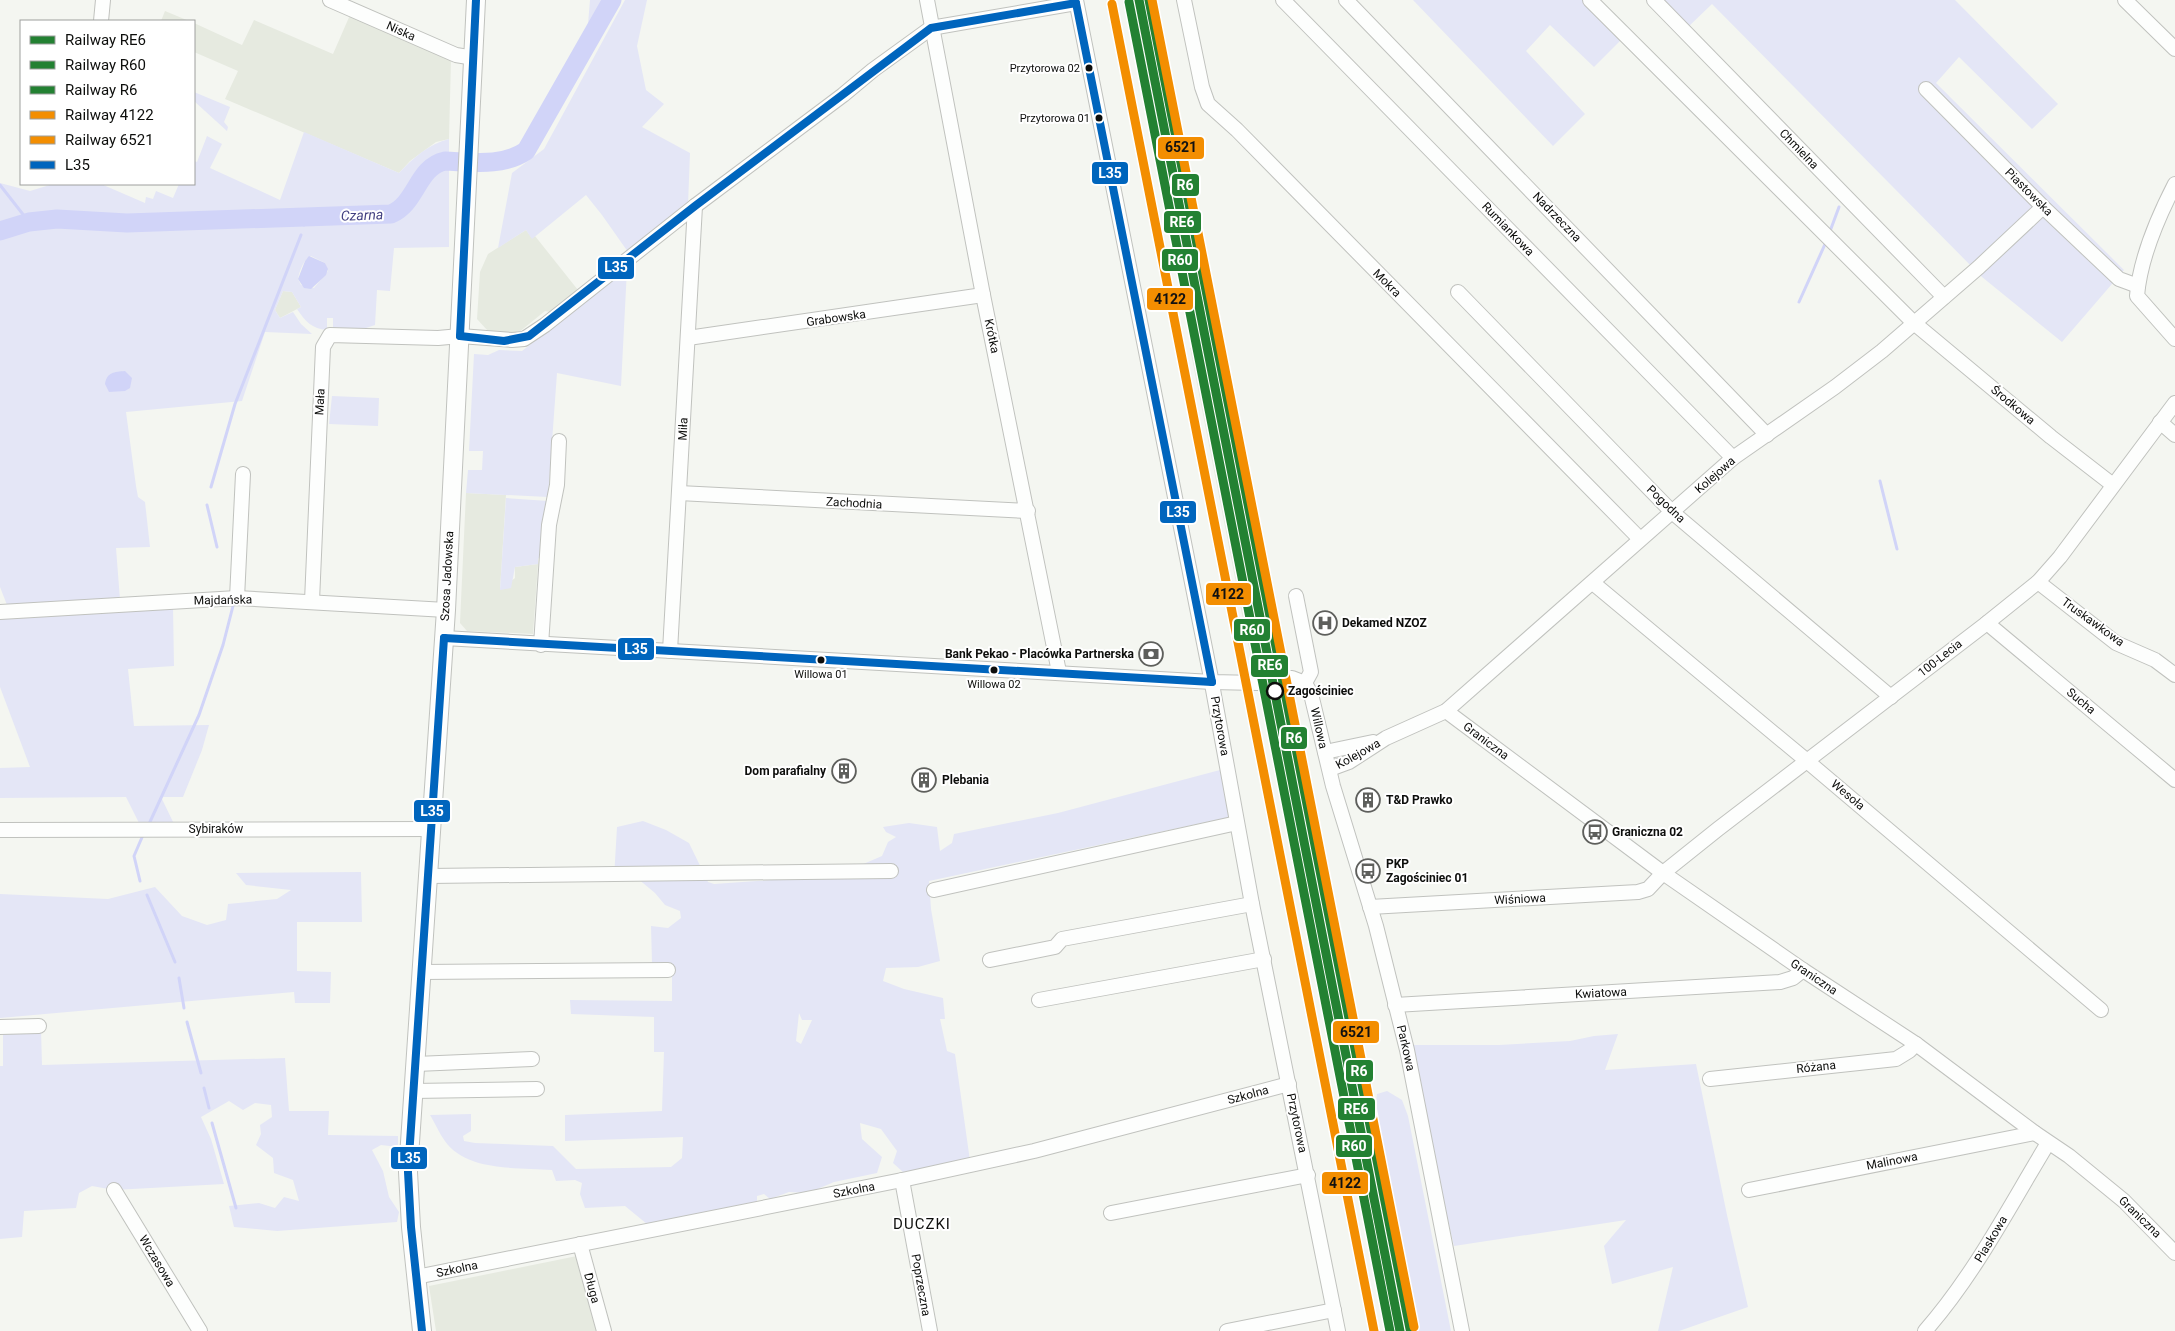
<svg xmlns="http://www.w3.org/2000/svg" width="2175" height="1331" font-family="Roboto,sans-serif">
	<rect width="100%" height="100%" fill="#f4f6f1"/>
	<g fill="#e6eae0">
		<polygon points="1127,0 1145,0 1273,645 1270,650 1274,673 1248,675 1251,657 1240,605 1237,605 1234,589 1237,588 1190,348 1195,347"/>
		<polygon points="165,11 189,21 161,21"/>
		<polygon points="350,15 451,59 449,139 436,142 410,161 399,173 225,99 238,71 194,52 194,23 242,45 254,20 333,54"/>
		<polygon points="526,230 532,238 535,236 578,290 550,312 545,311 518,333 506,332 505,335 487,330 477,319 480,272 488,254"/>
		<polygon points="283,291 292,292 301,307 280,318 275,310"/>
		<polygon points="466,493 506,495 500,590 515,578 515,567 538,564 533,634 467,631 460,623"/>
		<polygon points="1285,689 1290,691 1288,700 1291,719 1298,755 1301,755 1304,771 1301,772 1350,1020 1344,1022 1407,1331 1388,1331 1267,717 1264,691"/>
		<polygon points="577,1256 597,1331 436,1331 429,1286"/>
	</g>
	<g fill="#e4e6f6" fill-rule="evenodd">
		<polygon points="590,0 607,0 587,36"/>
		<polygon points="625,0 647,0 637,46 646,90 664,104 642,127 690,153 688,205 628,252 602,215 586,195 532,239 526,230 498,248 512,173 544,149"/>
		<polygon points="1413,0 1588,0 1625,36 1594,67 1550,25 1526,51 1585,114 1553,146"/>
		<polygon points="1658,0 1955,0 2058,104 2032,129 1959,57 1936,83 2124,270 2062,342 1982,277 1712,4 1687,28"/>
		<polygon points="194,92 230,107 224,122 228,127 227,131 194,101"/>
		<path d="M304,132L399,173C413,158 429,144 449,139V247L394,248L390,291L377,290L375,325L360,330H333V318H327V330C312,329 305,321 297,309L301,307L292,292L283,291L275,310L280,318L293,312L301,324L312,334L265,332L242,401L126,412L136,486L138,497L145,502L150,547L116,548L120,600L7,605L0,587V183L30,191L53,184H101L145,203L146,197L153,199L156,191L173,198L179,184H194V161L197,162L207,136L222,144L210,168L280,200ZM311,256L325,263L328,271L314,288L301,285L298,279C299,272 304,258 311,256Z"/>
		<polygon points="627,269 621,386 557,373 548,497 466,493 468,470 482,470 483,451 469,451 474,354 488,355 499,350 522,351"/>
		<polygon points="332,396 379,398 378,426 329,424"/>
		<polygon points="506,498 548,501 543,552 538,559 538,564 515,567 511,588 500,590"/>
		<polygon points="173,607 174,666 128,669 134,726 209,725 202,750 183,797 161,797 175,826 141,827 126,797 0,798 0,768 30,767 0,687 0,619 81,612"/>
		<path d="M1220,770L1230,817L929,881L931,909L940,961L918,967L886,968L883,981L904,989L943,998L945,1019H940L947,1051L955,1054L970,1161L903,1172L893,1163L897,1151L881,1129L860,1123L862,1139L882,1157L877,1173L834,1182L808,1193L789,1192L770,1199L764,1194L757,1196V1203L647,1224L625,1206L585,1208L580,1194L582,1183L575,1180L556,1181L552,1170C520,1167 472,1172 448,1145C441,1137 436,1125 430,1115L471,1114V1131L463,1136L464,1141L475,1143L553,1146L576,1169L671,1167L682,1158L683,1137L565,1141V1115L662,1111L664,1052H654V1017L571,1014L570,1000L672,1001V968L652,963L651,926L668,928L681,918L680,911L665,905L655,893L637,878H614L617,827L643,821L666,830L689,843L708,882L714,884L772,880L773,865H861L882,856L888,842L896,837L886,832L883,827L909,823L937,827L940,851L952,843L954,834L1058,813ZM799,1013L802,1020H812L801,1044L796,1041Z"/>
		<polygon points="361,872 362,922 297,922 297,971 331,972 330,1003 295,1003 294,992 0,1018 0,894 108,899 155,887 182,916 207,925 226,920 228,904 277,899 291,890 246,885 236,873"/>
		<polygon points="41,1030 42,1065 285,1058 289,1111 329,1111 328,1135 398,1136 398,1147 381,1145 372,1150 383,1171 389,1197 399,1212 397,1222 277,1231 234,1227 229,1206 259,1203 275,1208 284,1197 299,1201 293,1180 274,1173 273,1158 256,1145 261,1134 260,1125 272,1117 271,1105 255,1103 243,1110 229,1101 201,1117 211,1139 224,1184 114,1190 92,1186 79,1193 76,1208 24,1211 22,1237 0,1239 0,1066 3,1066 3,1031"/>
		<polygon points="1618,1034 1605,1070 1696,1064 1727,1215 1748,1307 1679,1331 1658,1331 1673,1267 1612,1284 1604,1246 1626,1220 1454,1246 1421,1107 1413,1045 1499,1045 1570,1041 1594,1036"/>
		<polygon points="1387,1091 1402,1100 1408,1116 1451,1331 1410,1331 1373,1126 1377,1094"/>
	</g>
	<g fill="#d1d4f8">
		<polygon points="309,256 325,263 328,269 326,275 311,289 304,288 298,279 305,261"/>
		<path d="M125,371L132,378L130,388L125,391L109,392L105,384C107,372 114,372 125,371Z"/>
	</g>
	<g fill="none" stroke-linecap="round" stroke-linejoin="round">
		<g stroke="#d1d4f8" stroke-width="3">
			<polyline points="0,185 29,222"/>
			<polyline points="304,225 307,218"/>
			<polyline points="1829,234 1839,207"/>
			<polyline points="1799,302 1826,242"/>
			<polyline points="1880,481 1897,549"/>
			<polyline points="211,487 235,404 301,235"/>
			<polyline points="207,505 217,547"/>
			<polyline points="149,824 199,715 223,645 233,606"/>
			<polyline points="140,881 134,856 143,835"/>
			<polyline points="147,895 175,962"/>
			<polyline points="179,978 184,1008"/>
			<polyline points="187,1022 201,1073"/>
			<polyline points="204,1088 209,1108"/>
			<polyline points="212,1123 236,1208"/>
		</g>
		<path stroke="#d1d4f8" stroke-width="19" d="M0,231L29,222L57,219L127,223L391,214C417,203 417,167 445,161C472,162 502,167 526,151L612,0"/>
		<g stroke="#c0c2be" stroke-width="16">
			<g id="minor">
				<polyline points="330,0 456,55 474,58"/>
				<polyline points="927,0 983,295 1059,672"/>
				<polyline points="1076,0 1210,673 1252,904 1338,1331"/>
				<polyline points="1184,0 1202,87 1208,104 1237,130 1640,539"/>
				<polyline points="1283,0 1733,458"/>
				<polyline points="1346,0 1767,435"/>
				<polyline points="1590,0 1914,323 2051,437 2113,485"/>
				<polyline points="1654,0 1944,297"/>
				<polyline points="2125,0 2175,49"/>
				<polyline points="101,21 103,0"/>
				<polyline points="1926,89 2043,207 2119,279 2138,286"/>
				<path d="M2175,184C2158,217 2140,259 2137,296L2175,339"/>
				<polyline points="1458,292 1672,512 1891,697"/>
				<polyline points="688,338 983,295"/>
				<polyline points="2160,422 2175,435"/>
				<polyline points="679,493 1028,511"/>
				<polyline points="2038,582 2116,643 2155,660 2175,675"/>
				<polyline points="1593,583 1807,761 2101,1010"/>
				<polyline points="1296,596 1311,672 1305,683"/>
				<polyline points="237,598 243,474"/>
				<polyline points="312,601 323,347 330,335 438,338 460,336 512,340 524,339 545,325 695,206 843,95 873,70 931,28 1076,3"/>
				<polyline points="0,612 237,598 446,610"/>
				<polyline points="1987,623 2175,780"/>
				<polyline points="444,638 1212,682 1257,683 1292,678 1305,683 1311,694 1333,786 1376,926 1407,1050 1462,1331"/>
				<polyline points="541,645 549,525 557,485 559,441"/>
				<polyline points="670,651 695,206"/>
				<polyline points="1446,711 1663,873 1803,970 1916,1044 2035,1133 2069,1156 2124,1201 2175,1253"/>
				<polyline points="1325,752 1373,742"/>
				<polyline points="1330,769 1349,762 1386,738 1446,711 1733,458 1835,387 1882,351 1979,267 2043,207"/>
				<polyline points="0,830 431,829"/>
				<polyline points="429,876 891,871"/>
				<polyline points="934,890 1237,823"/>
				<polyline points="1370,907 1638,892 1648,889 1663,873 1718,829 1987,623 2038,582 2060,557 2175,403"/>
				<polyline points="990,960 1055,947 1062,939 1252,904"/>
				<polyline points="422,972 668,970"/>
				<polyline points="1039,1000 1264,959"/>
				<polyline points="1395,1005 1780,982 1793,978 1803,970"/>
				<polyline points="0,1027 39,1026"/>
				<polyline points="416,1064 532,1059"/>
				<polyline points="1710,1079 1896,1059 1909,1051 1916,1044"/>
				<polyline points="413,1091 537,1089"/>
				<polyline points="902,1180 930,1331"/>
				<polyline points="114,1190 200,1331"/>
				<polyline points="1749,1190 2035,1133"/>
				<polyline points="1111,1213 1308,1175"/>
				<polyline points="580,1244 604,1331"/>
				<polyline points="416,1277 902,1180 1034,1151 1289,1084"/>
				<polyline points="1227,1331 1334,1310"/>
				<path d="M1925,1331C1975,1274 2009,1207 2048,1143"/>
			</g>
		</g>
		<g stroke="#c0c2be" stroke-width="20">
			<polyline id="major" points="422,1331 411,1227 408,1172 446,610 476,0"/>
		</g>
		<use href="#minor" stroke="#fdfefd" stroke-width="14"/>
		<use href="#major" stroke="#fdfefd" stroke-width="18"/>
		<g stroke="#fff" stroke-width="11">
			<g id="bus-1">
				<polyline points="1076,3 1212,682"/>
				<polyline points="460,336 504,341 529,336 695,206 931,28 1076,3"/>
				<polyline points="460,336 476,0"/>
				<polyline points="444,638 1212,682"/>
				<polyline points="422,1331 411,1227 408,1172 444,638"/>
			</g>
		</g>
		<use href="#bus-1" stroke="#0065bd" stroke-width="8"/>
		<g stroke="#fff" stroke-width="12">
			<polyline id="rail-1" points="1139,0 1400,1331"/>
		</g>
		<g stroke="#fff" stroke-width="12">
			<polyline id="rail-2" points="1129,2 1390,1331"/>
		</g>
		<g stroke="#fff" stroke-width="12">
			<polyline id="rail-3" points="1149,0 1410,1329"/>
		</g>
		<g stroke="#fff" stroke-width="12">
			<polyline id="rail-4" points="1112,4 1374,1331"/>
		</g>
		<g stroke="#fff" stroke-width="12">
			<polyline id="rail-5" points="1152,0 1414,1327"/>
		</g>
		<use href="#rail-1" stroke="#238132" stroke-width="9"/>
		<use href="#rail-2" stroke="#238132" stroke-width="9"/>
		<use href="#rail-3" stroke="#238132" stroke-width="9"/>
		<use href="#rail-4" stroke="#f38e01" stroke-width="9"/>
		<use href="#rail-5" stroke="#f38e01" stroke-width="9"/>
	</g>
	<defs>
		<g id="hospital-ring" transform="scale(1.25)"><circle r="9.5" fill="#fff" stroke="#5e5f5c" stroke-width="1.5"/><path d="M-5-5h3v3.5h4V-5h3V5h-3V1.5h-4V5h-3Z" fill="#5e5f5c"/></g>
		<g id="bank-ring" transform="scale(1.25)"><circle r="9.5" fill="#fff" stroke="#5e5f5c" stroke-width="1.5"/><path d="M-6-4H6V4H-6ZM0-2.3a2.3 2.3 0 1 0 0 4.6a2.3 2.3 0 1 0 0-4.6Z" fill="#5e5f5c"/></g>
		<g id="building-ring" transform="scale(1.25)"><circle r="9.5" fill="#fff" stroke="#5e5f5c" stroke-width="1.5"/><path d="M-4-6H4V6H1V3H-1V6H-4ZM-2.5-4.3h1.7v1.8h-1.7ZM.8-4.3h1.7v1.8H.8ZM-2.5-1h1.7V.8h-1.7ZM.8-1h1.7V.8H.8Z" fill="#5e5f5c"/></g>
		<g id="bus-ring" transform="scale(1.25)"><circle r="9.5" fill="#fff" stroke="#5e5f5c" stroke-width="1.5"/><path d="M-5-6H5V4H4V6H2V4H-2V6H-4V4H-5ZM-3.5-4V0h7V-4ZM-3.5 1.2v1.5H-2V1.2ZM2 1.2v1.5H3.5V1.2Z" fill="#5e5f5c"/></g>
	</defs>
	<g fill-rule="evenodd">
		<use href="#hospital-ring" x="1325" y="623"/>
		<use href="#bank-ring" x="1151" y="654"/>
		<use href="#building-ring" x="844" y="771"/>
		<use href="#building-ring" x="924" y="780"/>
		<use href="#building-ring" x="1368" y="800"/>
		<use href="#bus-ring" x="1595" y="832"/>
		<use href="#bus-ring" x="1368" y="871"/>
	</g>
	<g fill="#0d0e0c" stroke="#fff" stroke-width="2">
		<circle cx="1089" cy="68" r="4.5"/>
		<circle cx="1099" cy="118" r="4.5"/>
		<circle cx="821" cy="660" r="4.5"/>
		<circle cx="994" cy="670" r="4.5"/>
	</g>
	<circle fill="#fff" stroke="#0d0e0c" stroke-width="2.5" cx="1275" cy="691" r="8"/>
	<g text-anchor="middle" stroke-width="4" stroke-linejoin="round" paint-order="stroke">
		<g font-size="11" fill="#0d0e0c" stroke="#fff" text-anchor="end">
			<text x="1080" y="72">Przytorowa 02</text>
			<text x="1090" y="122">Przytorowa 01</text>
			<text x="821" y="678" text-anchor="middle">Willowa 01</text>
			<text x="994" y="688" text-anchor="middle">Willowa 02</text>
		</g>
		<g font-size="12" fill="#0d0e0c" stroke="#fff">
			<text transform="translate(401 31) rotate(24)" y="4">Niska</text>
			<text transform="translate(1799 149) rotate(46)" y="4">Chmielna</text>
			<text transform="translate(2029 192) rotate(45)" y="4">Piastowska</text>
			<text transform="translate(1557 217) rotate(46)" y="4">Nadrzeczna</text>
			<text transform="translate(1508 229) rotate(46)" y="4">Rumiankowa</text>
			<text transform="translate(1387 283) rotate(45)" y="4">Mokra</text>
			<text transform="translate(836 318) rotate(-8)" y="4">Grabowska</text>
			<text transform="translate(992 336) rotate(78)" y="4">Krótka</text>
			<text transform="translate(320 402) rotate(-87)" y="4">Mała</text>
			<text transform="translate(2013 405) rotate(40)" y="4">Środkowa</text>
			<text transform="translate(683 429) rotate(-87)" y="4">Miła</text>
			<text transform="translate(1715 475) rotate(-41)" y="4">Kolejowa</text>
			<text transform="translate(854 503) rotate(3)" y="4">Zachodnia</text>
			<text transform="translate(1666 504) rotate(44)" y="4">Pogodna</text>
			<text transform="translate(447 576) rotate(-87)" y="4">Szosa Jadowska</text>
			<text transform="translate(223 600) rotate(-1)" y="4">Majdańska</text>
			<text transform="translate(2093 622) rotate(36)" y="4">Truskawkowa</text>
			<text transform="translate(1940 658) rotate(-38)" y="4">100-Lecia</text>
			<text transform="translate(2081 701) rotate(40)" y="4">Sucha</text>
			<text transform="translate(1220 726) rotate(80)" y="4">Przytorowa</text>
			<text transform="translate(1319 728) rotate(77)" y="4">Willowa</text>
			<text transform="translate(1486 741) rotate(37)" y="4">Graniczna</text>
			<text transform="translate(1358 754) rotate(-29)" y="4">Kolejowa</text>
			<text transform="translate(1848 795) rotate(40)" y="4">Wesoła</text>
			<text x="216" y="833">Sybiraków</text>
			<text transform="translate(1520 899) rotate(-3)" y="4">Wiśniowa</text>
			<text transform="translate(1814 977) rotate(34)" y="4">Graniczna</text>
			<text transform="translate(1601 993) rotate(-3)" y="4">Kwiatowa</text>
			<text transform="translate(1406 1048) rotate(77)" y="4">Parkowa</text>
			<text transform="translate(1816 1067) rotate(-6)" y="4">Różana</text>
			<text transform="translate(1248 1095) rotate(-15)" y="4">Szkolna</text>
			<text transform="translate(1297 1123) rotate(78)" y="4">Przytorowa</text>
			<text transform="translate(1892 1161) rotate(-11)" y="4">Malinowa</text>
			<text transform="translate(854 1190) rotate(-11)" y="4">Szkolna</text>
			<text transform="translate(2140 1217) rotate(44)" y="4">Graniczna</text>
			<text transform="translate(1991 1239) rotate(-59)" y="4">Piaskowa</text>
			<text transform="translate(157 1261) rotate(59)" y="4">Wczasowa</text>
			<text transform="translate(457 1269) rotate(-12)" y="4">Szkolna</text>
			<text transform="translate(921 1285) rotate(80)" y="4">Poprzeczna</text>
			<text transform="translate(592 1288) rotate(75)" y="4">Długa</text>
		</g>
		<g font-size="12" font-weight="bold" fill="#0d0e0c" stroke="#fff" text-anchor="start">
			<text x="1342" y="627">Dekamed NZOZ</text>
			<text x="1134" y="658" text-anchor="end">Bank Pekao - Placówka Partnerska</text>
			<text x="826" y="775" text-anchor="end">Dom parafialny</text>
			<text x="942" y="784">Plebania</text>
			<text x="1386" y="804">T&amp;D Prawko</text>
			<text x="1612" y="836">Graniczna 02</text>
			<text x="1386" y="868">PKP<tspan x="1386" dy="14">Zagościniec 01</tspan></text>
		</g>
		<g font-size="12" font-weight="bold" fill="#0d0e0c" stroke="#fff" text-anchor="start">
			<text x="1288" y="695">Zagościniec</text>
		</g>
		<g font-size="14" font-style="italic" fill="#413f80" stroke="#fff">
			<text transform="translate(362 215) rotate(-2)" y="5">Czarna</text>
		</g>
		<g font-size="15" letter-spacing="1" fill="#0d0e0c" stroke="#fff">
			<text x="922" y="1229">DUCZKI</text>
		</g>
	</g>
	<g stroke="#fff" stroke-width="2">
		<rect x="1157" y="136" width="48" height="24" rx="5" fill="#f38e01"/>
		<rect x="1091" y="161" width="38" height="24" rx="5" fill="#0065bd"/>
		<rect x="1171" y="173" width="29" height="24" rx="5" fill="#238132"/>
		<rect x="1163" y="210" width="39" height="24" rx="5" fill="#238132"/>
		<rect x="1161" y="248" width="38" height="24" rx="5" fill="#238132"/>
		<rect x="597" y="256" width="38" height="24" rx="5" fill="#0065bd"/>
		<rect x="1146" y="287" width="48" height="24" rx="5" fill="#f38e01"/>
		<rect x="1159" y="500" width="38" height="24" rx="5" fill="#0065bd"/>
		<rect x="1205" y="582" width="47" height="24" rx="5" fill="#f38e01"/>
		<rect x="1233" y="618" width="38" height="24" rx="5" fill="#238132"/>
		<rect x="617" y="637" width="38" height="24" rx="5" fill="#0065bd"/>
		<rect x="1250" y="654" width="39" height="24" rx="5" fill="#238132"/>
		<rect x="1280" y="726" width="28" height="24" rx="5" fill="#238132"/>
		<rect x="413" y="799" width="38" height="24" rx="5" fill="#0065bd"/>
		<rect x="1332" y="1020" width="48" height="24" rx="5" fill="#f38e01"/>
		<rect x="1345" y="1059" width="29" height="24" rx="5" fill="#238132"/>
		<rect x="1337" y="1097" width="39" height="24" rx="5" fill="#238132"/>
		<rect x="1335" y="1134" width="38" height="24" rx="5" fill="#238132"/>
		<rect x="390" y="1146" width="38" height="24" rx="5" fill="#0065bd"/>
		<rect x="1321" y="1171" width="48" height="24" rx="5" fill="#f38e01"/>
	</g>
	<g font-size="14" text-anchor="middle" font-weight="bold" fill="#fff">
		<text x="1110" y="178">L35</text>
		<text x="1185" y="190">R6</text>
		<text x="1182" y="227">RE6</text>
		<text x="1180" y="265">R60</text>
		<text x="616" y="272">L35</text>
		<text x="1178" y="517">L35</text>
		<text x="1252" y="635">R60</text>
		<text x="636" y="654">L35</text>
		<text x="1270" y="670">RE6</text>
		<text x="1294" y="743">R6</text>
		<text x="432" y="816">L35</text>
		<text x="1359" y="1076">R6</text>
		<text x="1356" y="1114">RE6</text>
		<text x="1354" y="1151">R60</text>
		<text x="409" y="1163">L35</text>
	</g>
	<g font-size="14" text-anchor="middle" font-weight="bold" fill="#111">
		<text x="1181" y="152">6521</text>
		<text x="1170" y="304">4122</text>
		<text x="1228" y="599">4122</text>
		<text x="1356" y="1037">6521</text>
		<text x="1345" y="1188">4122</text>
	</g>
	<rect x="20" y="20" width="175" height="165" fill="#ffffff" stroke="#9e9f9e"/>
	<rect x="30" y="36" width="25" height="8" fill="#238132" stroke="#9e9f9e"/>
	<text x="65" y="45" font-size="15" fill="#0d0e0c">Railway RE6</text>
	<rect x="30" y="61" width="25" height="8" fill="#238132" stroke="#9e9f9e"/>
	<text x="65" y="70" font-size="15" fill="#0d0e0c">Railway R60</text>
	<rect x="30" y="86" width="25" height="8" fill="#238132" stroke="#9e9f9e"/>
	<text x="65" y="95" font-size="15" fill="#0d0e0c">Railway R6</text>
	<rect x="30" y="111" width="25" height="8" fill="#f38e01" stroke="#9e9f9e"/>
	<text x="65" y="120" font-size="15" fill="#0d0e0c">Railway 4122</text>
	<rect x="30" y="136" width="25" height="8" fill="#f38e01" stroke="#9e9f9e"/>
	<text x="65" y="145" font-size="15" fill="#0d0e0c">Railway 6521</text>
	<rect x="30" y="161" width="25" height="8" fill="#0065bd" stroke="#9e9f9e"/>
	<text x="65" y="170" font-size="15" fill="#0d0e0c">L35</text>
</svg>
